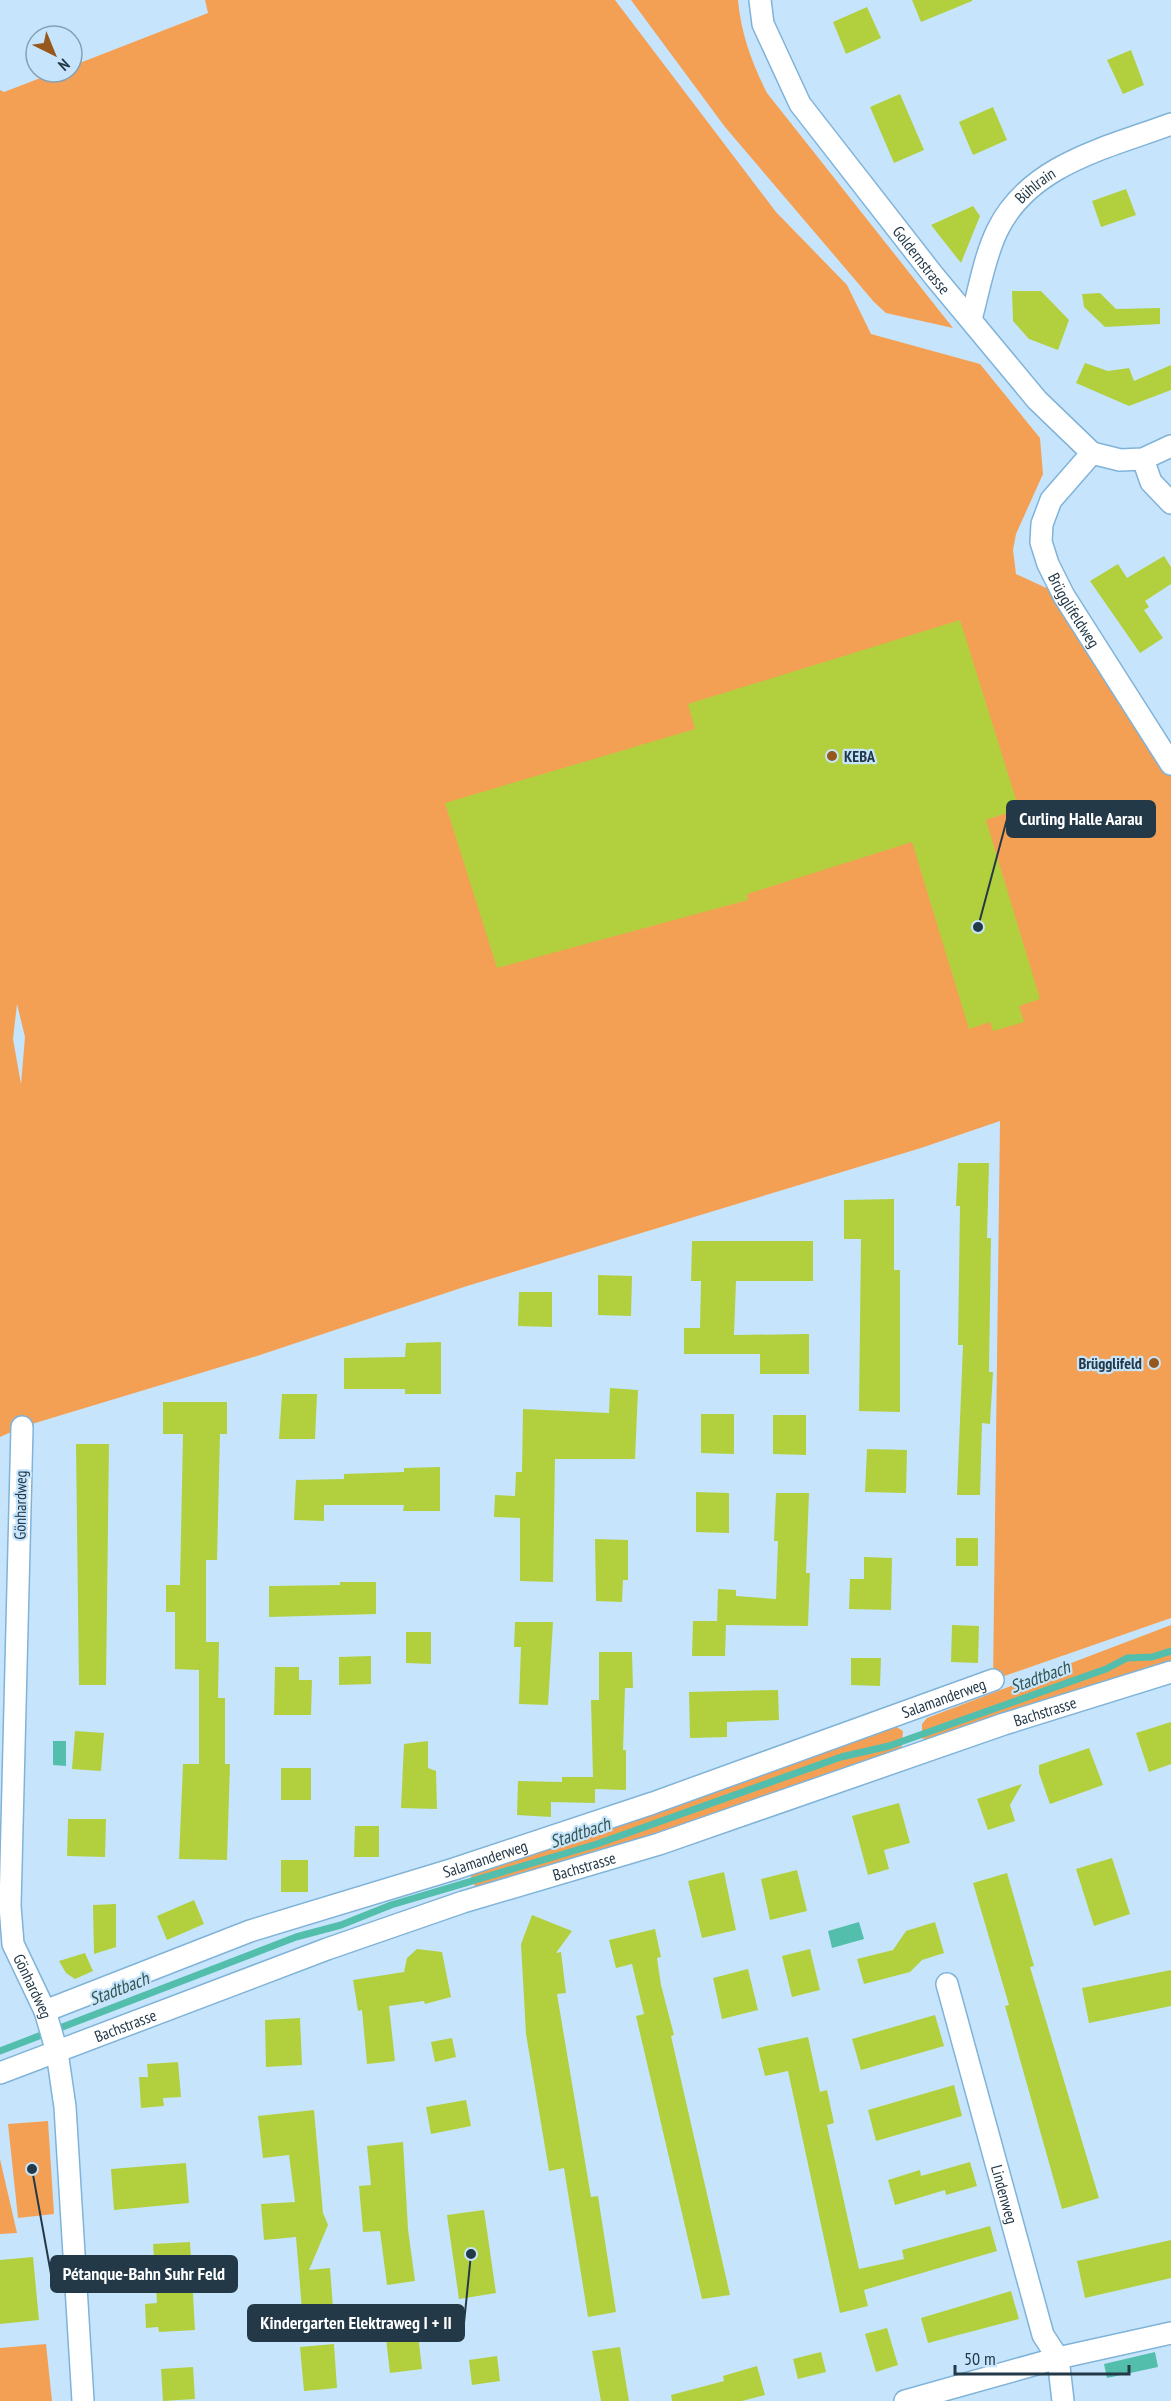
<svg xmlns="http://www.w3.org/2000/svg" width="1171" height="2401" font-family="'PT Sans Narrow',sans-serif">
	<rect width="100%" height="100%" fill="#c6e5fc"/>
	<g fill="#f4a054" fill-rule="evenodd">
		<path d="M205,0H615L776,212L847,285L871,334L980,364L1040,438L1043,474L1016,534L1013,550L1016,574L1064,596L1171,764V1618L993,1680L1000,1121L921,1148L467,1286L257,1356L22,1427L0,1437V90L4,92L56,72H72V66L208,13ZM17,1004L25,1037L21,1084L13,1039Z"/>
		<path d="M631,0H738C741,34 752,63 767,93L953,328L886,313L874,302L725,127Z"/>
		<polygon points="1171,1625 1171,1663 931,1743 922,1738 922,1724 927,1718"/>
		<polygon points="895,1726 903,1731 901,1753 477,1891 469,1872"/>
		<polygon points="48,2121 54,2214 18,2218 8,2124"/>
		<polygon points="0,2159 17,2233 0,2234"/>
		<polygon points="46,2344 52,2401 0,2401 0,2348"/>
	</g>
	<g fill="#54beac">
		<polygon points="53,1741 66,1741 66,1766 53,1765"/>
		<polygon points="859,1922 864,1939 832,1948 828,1931"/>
		<polygon points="1155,2352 1158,2367 1107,2378 1104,2364"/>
	</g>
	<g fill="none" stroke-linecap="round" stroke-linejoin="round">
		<polyline stroke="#54beac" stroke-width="7" points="0,2051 296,1937 341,1925 391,1905 597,1844 841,1757 889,1746 1106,1669 1127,1658 1152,1657 1171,1651"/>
	</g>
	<g fill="#b2d03d">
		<polygon points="912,0 972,0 972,1 921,22"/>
		<polygon points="867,7 881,38 846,54 833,22"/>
		<polygon points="1131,50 1144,85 1123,94 1107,60"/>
		<polygon points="900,94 924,150 894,163 870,107"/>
		<polygon points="993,107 1007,140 973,155 959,122"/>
		<polygon points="1126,189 1136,215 1101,227 1092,201"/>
		<polygon points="973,206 980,216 961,263 931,225"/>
		<polygon points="1012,291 1041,291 1069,320 1058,350 1029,339 1013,321"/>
		<polygon points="1100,293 1116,309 1160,308 1160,324 1105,327 1084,307 1082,294"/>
		<polygon points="1085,363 1108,371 1129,368 1134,381 1171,365 1171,390 1129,406 1076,383"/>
		<polygon points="1164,556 1171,567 1171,584 1145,601 1149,607 1144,610 1163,638 1140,653 1090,581 1118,564 1127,578"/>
		<polygon points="960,620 1019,809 986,820 1040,999 1019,1006 1024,1022 993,1031 990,1022 969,1029 912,842 747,894 748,900 497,968 445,803 695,729 688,704"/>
		<polygon points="958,1163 989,1163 987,1238 991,1238 989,1372 993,1372 990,1424 982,1423 980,1495 957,1495 963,1345 958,1345 960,1206 956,1206"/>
		<polygon points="894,1199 894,1270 900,1270 900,1412 859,1411 861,1239 844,1239 844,1200"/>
		<polygon points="692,1241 813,1241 813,1281 736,1281 734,1335 809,1334 809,1374 760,1374 760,1354 684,1354 684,1328 700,1328 701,1281 691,1281"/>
		<polygon points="598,1275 632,1276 631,1316 598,1315"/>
		<polygon points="519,1292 552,1292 552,1327 518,1326"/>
		<polygon points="441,1342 441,1394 405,1394 405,1389 344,1389 344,1358 405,1357 406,1343"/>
		<polygon points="610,1388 638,1390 635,1459 555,1459 553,1582 520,1581 520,1518 494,1517 495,1495 515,1496 516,1472 522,1472 523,1409 609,1413"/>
		<polygon points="282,1394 317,1394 315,1439 279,1439"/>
		<polygon points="163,1402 227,1402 227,1434 220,1434 217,1560 206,1560 206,1642 219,1642 218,1698 225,1698 225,1764 230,1764 227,1860 179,1859 183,1764 199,1764 199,1670 175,1669 175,1612 166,1612 166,1585 180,1585 183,1434 163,1434"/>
		<polygon points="701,1414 734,1414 734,1454 701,1453"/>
		<polygon points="773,1415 806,1415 806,1455 773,1454"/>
		<polygon points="76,1444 109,1444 106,1685 79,1685"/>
		<polygon points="867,1449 907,1450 906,1493 865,1492"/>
		<polygon points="440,1467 440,1511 403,1511 404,1505 324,1505 324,1521 294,1520 296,1480 344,1479 344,1474 404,1472 404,1468"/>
		<polygon points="696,1492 729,1493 729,1533 696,1532"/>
		<polygon points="776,1493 809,1493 806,1573 810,1573 808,1626 726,1625 725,1656 692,1656 693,1621 717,1621 718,1589 736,1590 736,1596 776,1599 778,1541 774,1541"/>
		<rect x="956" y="1538" width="22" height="28"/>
		<polygon points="595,1539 628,1540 628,1580 623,1580 622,1602 596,1601"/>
		<polygon points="864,1557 892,1558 891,1610 849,1609 850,1579 864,1579"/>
		<polygon points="340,1582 376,1582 376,1614 269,1617 269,1586 340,1585"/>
		<polygon points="515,1622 553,1622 548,1705 519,1704 521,1647 514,1647"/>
		<polygon points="952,1625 979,1626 978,1663 951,1662"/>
		<polygon points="406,1632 431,1632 431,1664 406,1663"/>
		<polygon points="599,1652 632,1652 633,1688 625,1688 623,1750 626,1750 626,1790 595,1789 595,1803 551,1802 551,1817 517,1815 518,1781 562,1782 562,1777 593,1777 591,1700 599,1700"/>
		<polygon points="371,1656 371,1684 339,1685 339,1657"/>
		<polygon points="851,1658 881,1658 880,1686 851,1685"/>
		<polygon points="275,1667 299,1667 299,1680 312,1680 311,1715 274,1715"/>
		<polygon points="778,1690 779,1720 727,1722 727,1737 690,1738 689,1692"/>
		<polygon points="1171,1722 1171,1764 1149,1772 1136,1733"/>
		<polygon points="75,1731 104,1733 101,1771 72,1769"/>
		<polygon points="428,1741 428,1768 436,1771 437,1809 401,1808 404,1744"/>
		<polygon points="1089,1748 1103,1785 1050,1804 1039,1773 1039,1765"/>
		<rect x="281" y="1768" width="30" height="32"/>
		<polygon points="1022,1784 1010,1805 1015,1821 988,1830 977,1799"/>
		<polygon points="899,1803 910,1843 884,1850 889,1869 868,1875 852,1816"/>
		<polygon points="68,1819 106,1819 105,1857 67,1856"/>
		<polygon points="355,1826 379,1826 379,1857 354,1857"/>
		<polygon points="1112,1858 1130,1914 1094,1926 1076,1869"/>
		<rect x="281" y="1860" width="27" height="32"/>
		<polygon points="797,1870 807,1911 770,1920 761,1879"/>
		<polygon points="724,1872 736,1930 702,1938 688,1881"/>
		<polygon points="1007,1873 1034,1966 1030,1967 1099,2198 1062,2209 1005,2006 1009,2005 973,1883"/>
		<polygon points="194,1900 204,1924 167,1940 157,1916"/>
		<polygon points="116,1904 116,1947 94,1954 93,1905"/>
		<polygon points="532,1915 572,1931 556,1953 561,1952 566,1993 557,1994 591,2197 598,2196 616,2312 588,2317 564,2168 549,2171 526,2034 521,1944"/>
		<polygon points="935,1922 944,1953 922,1960 910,1972 864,1984 857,1959 893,1950 906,1931"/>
		<polygon points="655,1929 661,1957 657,1958 661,1985 674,2035 671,2036 730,2295 702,2299 636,2016 644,2014 632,1964 616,1968 609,1940"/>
		<polygon points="417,1949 442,1952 451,1997 425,2004 424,2001 389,2006 395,2061 367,2064 362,2010 358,2011 353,1980 404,1972 407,1958"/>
		<polygon points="810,1949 820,1990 792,1997 782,1956"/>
		<polygon points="85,1953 93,1971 75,1979 66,1973 59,1961"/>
		<polygon points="748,1969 758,2010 722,2019 713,1978"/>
		<polygon points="1171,1970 1171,2006 1089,2023 1082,1988"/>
		<polygon points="935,2015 944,2046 861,2070 852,2039"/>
		<polygon points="300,2018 302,2065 266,2067 265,2020"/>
		<polygon points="808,2037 820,2092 827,2090 834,2123 827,2125 859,2269 904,2259 902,2250 990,2226 997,2251 864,2290 868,2306 840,2313 788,2071 765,2076 758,2048"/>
		<polygon points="452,2038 456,2057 435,2062 431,2042"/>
		<polygon points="178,2062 181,2097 163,2098 164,2106 141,2108 139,2077 148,2077 147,2064"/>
		<polygon points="954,2085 962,2116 876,2141 868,2110"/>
		<polygon points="466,2100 471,2126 431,2134 426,2107"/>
		<polygon points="314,2110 323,2213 328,2225 309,2270 330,2268 333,2307 302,2310 296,2237 264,2240 261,2204 295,2202 289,2155 263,2158 258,2116"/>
		<polygon points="403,2142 408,2229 415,2281 387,2285 380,2231 363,2232 359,2186 371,2185 367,2146"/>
		<polygon points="970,2162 977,2186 946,2195 945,2190 895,2205 888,2180 920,2170 921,2176"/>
		<polygon points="186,2163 189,2203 114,2210 111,2169"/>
		<polygon points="484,2210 496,2293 459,2299 447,2215"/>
		<polygon points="1171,2240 1171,2278 1085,2298 1077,2261"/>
		<polygon points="190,2242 195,2330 159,2332 158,2327 146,2328 145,2304 157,2303 153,2244"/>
		<polygon points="33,2257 39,2320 0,2324 0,2260"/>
		<polygon points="1011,2291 1019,2319 928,2343 921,2318"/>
		<polygon points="417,2326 422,2369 390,2373 385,2330"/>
		<polygon points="887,2328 898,2365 876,2372 865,2334"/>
		<polygon points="334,2344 337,2388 304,2391 300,2347"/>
		<polygon points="620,2347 629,2401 601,2401 592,2351"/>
		<polygon points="821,2352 826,2372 798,2379 793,2359"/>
		<polygon points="497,2356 500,2381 472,2385 469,2360"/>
		<polygon points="757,2366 765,2395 742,2401 672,2401 671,2395 724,2381 723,2376"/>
		<polygon points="193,2367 195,2399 163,2401 161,2369"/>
	</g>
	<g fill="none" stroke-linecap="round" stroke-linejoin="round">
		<g stroke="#80b3d8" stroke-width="24">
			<g id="street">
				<path id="s1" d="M760,0L763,24L800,104L934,276L1037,400L1092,453L1120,460L1143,459L1171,446"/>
				<path id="s2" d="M971,319C979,291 984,258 997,231C1029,164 1107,148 1171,124"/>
				<path id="s3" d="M1092,453L1051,500L1042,524L1041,542L1048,564L1064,596L1171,764"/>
				<polyline points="1143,459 1151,482 1171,503"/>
				<path id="s4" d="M22,1427L10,1906L13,1944L45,2011L57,2052L65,2107L83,2401"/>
				<path id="s5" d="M947,1984L1043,2335L1058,2358L1063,2401"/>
				<path id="s6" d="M45,2011L250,1931L454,1869L653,1803L993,1680"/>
				<path id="s7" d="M0,2073L327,1949L463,1902L659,1844L1004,1724L1171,1672"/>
				<polyline points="905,2401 1058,2358 1171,2333"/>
			</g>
		</g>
		<use href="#street" stroke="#fff" stroke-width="21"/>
	</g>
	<g fill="#96581c" stroke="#c6e5fc" stroke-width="2">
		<circle cx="832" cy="756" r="6"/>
		<circle cx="1154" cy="1363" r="6"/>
	</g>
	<g text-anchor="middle" stroke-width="4.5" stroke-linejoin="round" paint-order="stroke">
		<g font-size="16" fill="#243948" stroke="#c6e5fc">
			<text dy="6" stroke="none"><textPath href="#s2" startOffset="152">Bühlrain</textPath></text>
			<text dy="6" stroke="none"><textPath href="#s1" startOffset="310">Goldernstrasse</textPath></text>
			<text dy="6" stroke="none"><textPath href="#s3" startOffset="182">Brügglifeldweg</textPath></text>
			<text transform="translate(20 1505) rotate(-89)" y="6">Gönhardweg</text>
			<text dy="6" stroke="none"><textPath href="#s6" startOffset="952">Salamanderweg</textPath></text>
			<text dy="6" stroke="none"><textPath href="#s7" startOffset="1106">Bachstrasse</textPath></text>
			<text dy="6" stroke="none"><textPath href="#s6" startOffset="466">Salamanderweg</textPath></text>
			<text dy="6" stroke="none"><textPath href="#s7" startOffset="620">Bachstrasse</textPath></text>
			<text dy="6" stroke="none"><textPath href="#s4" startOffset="564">Gönhardweg</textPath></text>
			<text dy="6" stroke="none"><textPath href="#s7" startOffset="134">Bachstrasse</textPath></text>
			<text dy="6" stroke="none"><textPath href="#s5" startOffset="218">Lindenweg</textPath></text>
		</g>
		<g font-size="16" font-weight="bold" fill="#243948" stroke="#c6e5fc" text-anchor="start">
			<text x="844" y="762">KEBA</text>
			<text x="1142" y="1369" text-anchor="end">Brügglifeld</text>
		</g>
		<g font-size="18" font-style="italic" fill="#35554f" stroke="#c6e5fc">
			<text transform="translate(1040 1677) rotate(-20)" y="6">Stadtbach</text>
			<text transform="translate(580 1833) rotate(-18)" y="6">Stadtbach</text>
			<text transform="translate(119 1989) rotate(-21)" y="6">Stadtbach</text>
		</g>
	</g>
	<path fill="none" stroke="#243948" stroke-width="2" d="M978 927L1007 819M32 2169L51 2274M471 2254L464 2323"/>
	<g fill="#243948" stroke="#c6e5fc" stroke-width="2">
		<circle cx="978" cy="927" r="6"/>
		<circle cx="32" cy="2169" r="6"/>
		<circle cx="471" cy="2254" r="6"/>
	</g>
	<g fill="#243948" stroke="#243948" stroke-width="2">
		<rect x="1007" y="801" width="148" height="36" rx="6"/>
		<rect x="51" y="2256" width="186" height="36" rx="6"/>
		<rect x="248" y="2305" width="216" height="36" rx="6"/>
	</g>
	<g font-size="18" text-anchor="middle" font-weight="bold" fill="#fff">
		<text x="1081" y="825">Curling Halle Aarau</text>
		<text x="144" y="2280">Pétanque-Bahn Suhr Feld</text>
		<text x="356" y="2329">Kindergarten Elektraweg I + II</text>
	</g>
	<g transform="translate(54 54) rotate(137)"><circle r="28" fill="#c6e5fc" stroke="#85a0b4" stroke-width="1.5"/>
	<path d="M0-4.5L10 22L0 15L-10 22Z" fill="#96581c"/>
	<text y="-9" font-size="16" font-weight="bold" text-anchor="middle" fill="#243948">N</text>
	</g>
	<path d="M955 2365v9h174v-9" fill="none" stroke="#243948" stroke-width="3"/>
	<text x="964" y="2365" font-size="18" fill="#243948" stroke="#c6e5fc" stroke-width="4.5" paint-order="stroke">50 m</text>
</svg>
